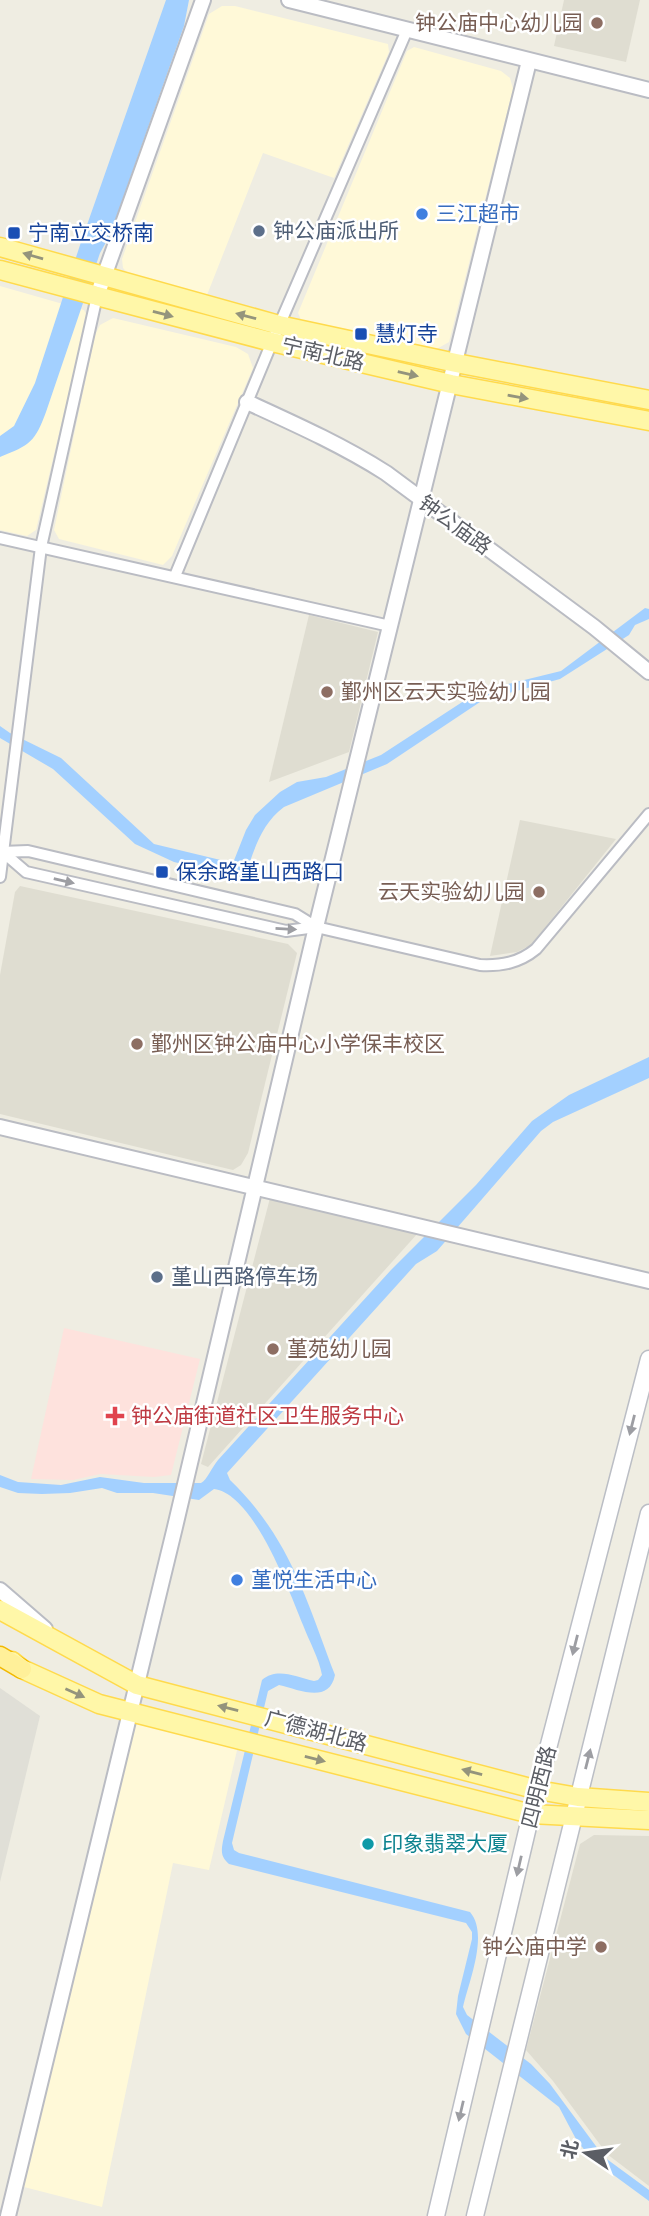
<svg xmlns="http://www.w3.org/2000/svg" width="649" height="2216" font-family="Figtree,'Noto Sans SC',sans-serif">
	<rect width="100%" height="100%" fill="#efede2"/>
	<g fill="#fff9d8">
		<polygon points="222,6 235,6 388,44 389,52 334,178 263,153 207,295 132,277 123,268 122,259 209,14"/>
		<polygon points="414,47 501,71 510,78 513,89 449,342 435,350 301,320 298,313 407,51"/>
		<polygon points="0,286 84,310 87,316 36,530 27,536 0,530"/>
		<polygon points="113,318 236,347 248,354 253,368 172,556 163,565 59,539 54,530 95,335 100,325"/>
		<polygon points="134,1719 238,1746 209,1870 173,1863 102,2207 24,2187"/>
	</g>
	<polygon fill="#e0dfd7" points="0,1688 40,1716 0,1882"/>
	<g fill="#dfddd1">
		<polygon points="564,0 640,0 626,62 554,46"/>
		<polygon points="309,615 378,632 349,752 269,782"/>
		<polygon points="520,820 616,839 531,945 517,952 490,956"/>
		<polygon points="20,886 288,944 297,953 248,1153 241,1165 233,1170 0,1114 0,975 15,892"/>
		<polygon points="270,1198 418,1233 208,1467 201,1464"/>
		<polygon points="594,1835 649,1836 649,2186 607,2154 553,2081 526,2050 580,1844"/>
	</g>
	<polygon fill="#fee2dd" points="64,1328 200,1359 171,1475 154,1477 100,1474 73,1480 31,1479"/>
	<g fill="#a3d0ff">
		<path d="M166,0H189L184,26L110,235L100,253L46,412C35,442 30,445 0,457V436L14,426L35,383L81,242Z"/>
		<path d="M645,608L649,609V619L635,625L629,635L560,679L483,700L387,764L284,807C260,825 254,851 244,879L174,862L135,844L53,769L0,738V726L10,733L61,758L154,844L233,863L246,830L255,815L280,792L297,782L326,777L381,755L473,695L504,685L561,671Z"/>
		<path d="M649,1057V1078L553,1122L541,1131L437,1251L416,1264L227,1473L230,1480C290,1538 306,1599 335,1675C329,1704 300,1690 279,1685L268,1691L232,1843L234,1850L239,1853L470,1912C489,1934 469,1981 463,2007L467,2015L531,2064L550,2084L604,2157L649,2190V2201L593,2160L577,2141L559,2107L466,2034L456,2014L458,1996L472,1939V1932L466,1923L229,1864C221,1857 221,1852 223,1841L262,1680C277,1667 296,1677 314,1681L318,1680L322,1675C319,1658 309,1641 303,1625C289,1591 254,1494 214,1489L199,1500L153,1493H117L102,1488L70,1493L42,1494L18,1493L0,1487V1475L18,1482L61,1485L100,1477L144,1483H201C207,1480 212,1467 218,1460L391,1270L476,1185L532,1121L569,1095Z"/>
	</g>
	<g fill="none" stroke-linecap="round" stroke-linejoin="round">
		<g stroke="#babcc3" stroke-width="14">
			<g id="minor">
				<polyline points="0,538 390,626"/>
				<polyline points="175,576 272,342 407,30"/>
				<polyline points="1,852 28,851 295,914 316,927"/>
				<path d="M4,853L26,872L286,931L316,927L480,965C501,966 519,963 536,949L649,814"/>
				<polyline points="0,877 41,547 97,296"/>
			</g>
		</g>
		<g stroke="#babcc3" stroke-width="18">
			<g id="tertiary">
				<polyline points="289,0 649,90"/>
				<polyline points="97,296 203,0"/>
				<path d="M247,402C295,424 342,445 386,473L594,627L649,672"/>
				<polyline points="0,1127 649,1281"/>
				<polyline points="0,1590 45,1629"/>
				<polyline points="8,2216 175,1527 316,927 529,61"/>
			</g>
		</g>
		<g stroke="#bbbec5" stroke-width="19">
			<g id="secondary">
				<polyline points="436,2216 531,1814 649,1359"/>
				<polyline points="475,2216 649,1513"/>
			</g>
		</g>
		<g stroke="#ffda4c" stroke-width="21">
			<g id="primary">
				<polyline points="0,247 279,325 456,363 649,400"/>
				<polyline points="0,270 94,295"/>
				<polyline points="97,296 272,342 451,384 649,421"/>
				<polyline points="0,1610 137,1685 538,1790 578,1797 649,1802"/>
				<polyline points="12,1661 22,1669 99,1704 531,1814 649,1820"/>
			</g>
		</g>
		<g stroke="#f2b800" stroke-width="21">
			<polyline id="trunk" points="0,1656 22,1669"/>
		</g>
		<use href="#minor" stroke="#fff" stroke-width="10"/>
		<use href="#tertiary" stroke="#fff" stroke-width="14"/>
		<use href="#secondary" stroke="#fff" stroke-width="16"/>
		<use href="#primary" stroke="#fff7a8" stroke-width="18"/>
		<use href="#trunk" stroke="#fff099" stroke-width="18"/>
	</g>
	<defs><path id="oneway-solid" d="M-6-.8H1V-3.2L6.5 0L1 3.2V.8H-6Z" transform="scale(1.75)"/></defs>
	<g fill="#94947c">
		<use href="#oneway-solid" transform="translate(33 256) rotate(-164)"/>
		<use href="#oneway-solid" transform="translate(163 314) rotate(15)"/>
		<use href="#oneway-solid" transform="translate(246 316) rotate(-165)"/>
		<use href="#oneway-solid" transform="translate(408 374) rotate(13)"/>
		<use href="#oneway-solid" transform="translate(518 397) rotate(10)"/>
		<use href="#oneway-solid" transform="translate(75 1693) rotate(24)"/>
		<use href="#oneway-solid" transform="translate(228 1708) rotate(-166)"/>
		<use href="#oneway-solid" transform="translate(315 1759) rotate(14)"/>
		<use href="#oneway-solid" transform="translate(472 1772) rotate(-165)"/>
	</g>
	<g fill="#9d9ea3">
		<use href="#oneway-solid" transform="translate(64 881) rotate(13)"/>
		<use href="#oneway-solid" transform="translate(286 929) rotate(3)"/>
		<use href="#oneway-solid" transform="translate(632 1425) rotate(104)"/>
		<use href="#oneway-solid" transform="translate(575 1645) rotate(104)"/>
		<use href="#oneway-solid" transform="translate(588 1759) rotate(-76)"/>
		<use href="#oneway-solid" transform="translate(519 1866) rotate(103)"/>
		<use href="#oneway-solid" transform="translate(461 2111) rotate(103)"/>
	</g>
	<g fill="#8d6e63" stroke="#fff" stroke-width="2.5">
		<circle cx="597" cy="23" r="7"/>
		<circle cx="327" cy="692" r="7"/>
		<circle cx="539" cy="892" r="7"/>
		<circle cx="137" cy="1044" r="7"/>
		<circle cx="273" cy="1349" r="7"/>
		<circle cx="601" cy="1947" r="7"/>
	</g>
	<g fill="#3f7fe0" stroke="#fff" stroke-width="2.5">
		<circle cx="422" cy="214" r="7"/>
		<circle cx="237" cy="1580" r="7"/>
	</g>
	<g fill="#5c6f8a" stroke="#fff" stroke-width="2.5">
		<circle cx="259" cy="231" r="7"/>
		<circle cx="157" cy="1277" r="7"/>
	</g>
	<g fill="#1a4fb4" stroke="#fff" stroke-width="2.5">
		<rect x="7" y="226" width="14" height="14" rx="3.5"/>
		<rect x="354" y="327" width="14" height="14" rx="3.5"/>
		<rect x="155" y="865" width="14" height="14" rx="3.5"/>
	</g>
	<path fill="#e0444e" stroke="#fff" stroke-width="2.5" d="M111.5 1405.5h7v7h7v7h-7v7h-7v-7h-7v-7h7z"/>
	<circle fill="#0f9aa8" stroke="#fff" stroke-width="2.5" cx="368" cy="1844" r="7"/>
	<g text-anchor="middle" stroke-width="5" stroke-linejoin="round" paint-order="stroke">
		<g font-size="21" fill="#785e54" stroke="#fff" text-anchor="end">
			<text x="583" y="30">钟公庙中心幼儿园</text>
			<text x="341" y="699" text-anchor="start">鄞州区云天实验幼儿园</text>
			<text x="525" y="899">云天实验幼儿园</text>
			<text x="151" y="1051" text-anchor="start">鄞州区钟公庙中心小学保丰校区</text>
			<text x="287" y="1356" text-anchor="start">堇苑幼儿园</text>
			<text x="587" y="1954">钟公庙中学</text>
		</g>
		<g font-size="21" fill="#366cbe" stroke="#fff" text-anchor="start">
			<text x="436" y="221">三江超市</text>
			<text x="251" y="1587">堇悦生活中心</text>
		</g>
		<g font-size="21" fill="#4e5e75" stroke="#fff" text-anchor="start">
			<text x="273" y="238">钟公庙派出所</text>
			<text x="171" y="1284">堇山西路停车场</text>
		</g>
		<g font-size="21" fill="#164399" stroke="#fff" text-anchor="start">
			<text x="28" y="240">宁南立交桥南</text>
			<text x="375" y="341">慧灯寺</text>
			<text x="176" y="879">保余路堇山西路口</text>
		</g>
		<g font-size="21" fill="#5b5e65" stroke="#fff">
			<text transform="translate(323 354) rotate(13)" y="7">宁南北路</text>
			<text transform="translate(455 525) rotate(36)" y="7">钟公庙路</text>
			<text transform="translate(316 1731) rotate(15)" y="7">广德湖北路</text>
			<text transform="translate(539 1787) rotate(-76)" y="7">四明西路</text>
		</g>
		<g font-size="21" fill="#be3a42" stroke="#fff" text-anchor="start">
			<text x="131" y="1423">钟公庙街道社区卫生服务中心</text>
		</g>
		<g font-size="21" fill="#0d838f" stroke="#fff" text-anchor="start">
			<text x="382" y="1851">印象翡翠大厦</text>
		</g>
	</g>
	<g transform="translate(586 2153) rotate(283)" stroke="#ffffff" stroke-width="5" paint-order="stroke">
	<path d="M0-5L12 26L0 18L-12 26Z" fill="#5b5e65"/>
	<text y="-10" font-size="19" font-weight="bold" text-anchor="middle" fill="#5b5e65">北</text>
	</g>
</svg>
